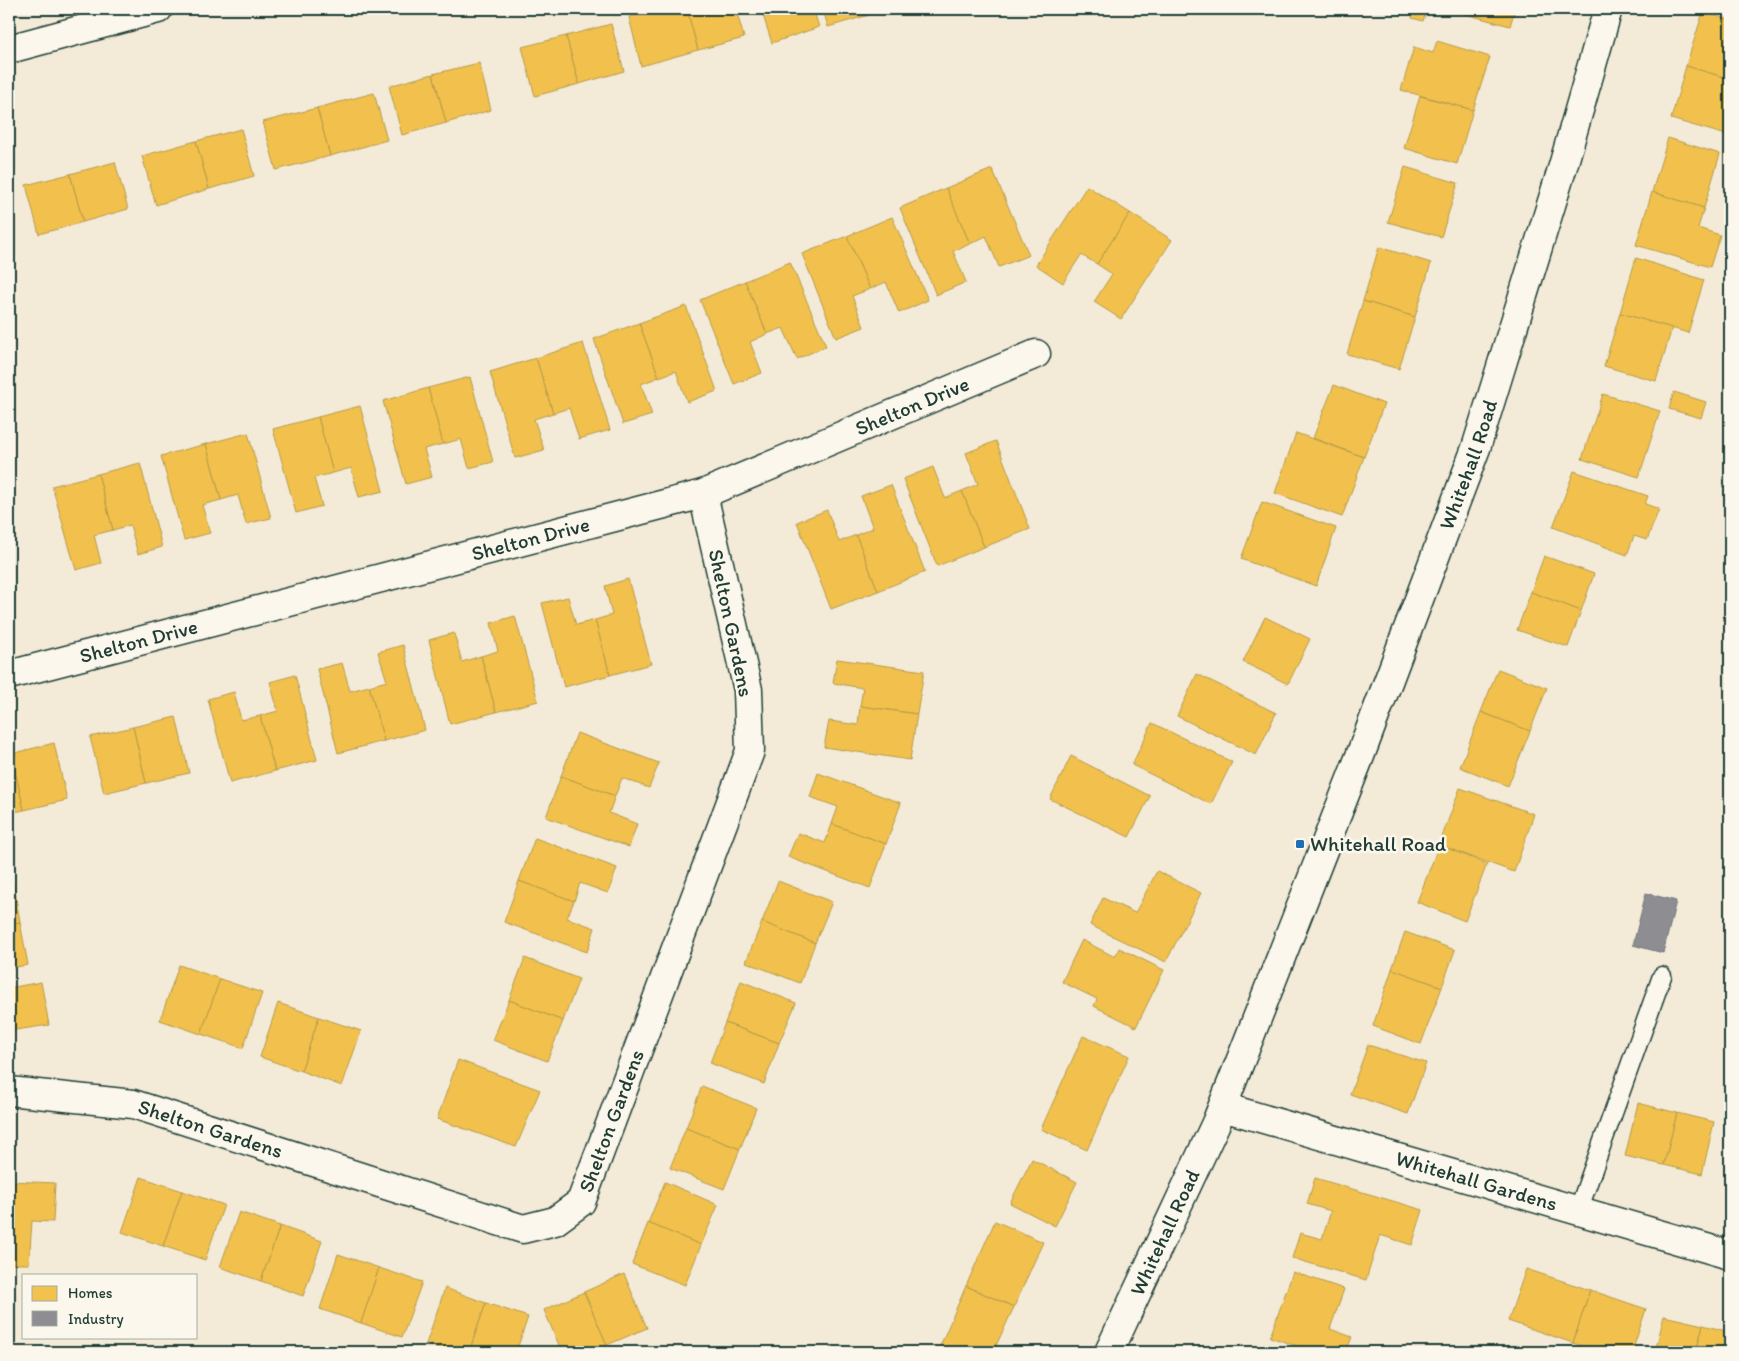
<svg xmlns="http://www.w3.org/2000/svg" width="1739" height="1361" font-family="Itim,sans-serif">
	<rect width="100%" height="100%" fill="#f3ead8"/>
	<filter id="ink" filterUnits="userSpaceOnUse"><feTurbulence type="fractalNoise" baseFrequency=".02" numOctaves="2"/><feDisplacementMap in="SourceGraphic" scale="10" xChannelSelector="R" yChannelSelector="G"/><feConvolveMatrix kernelMatrix="1 2 1 2 8 2 1 2 1" color-interpolation-filters="sRGB"/></filter>
	<g filter="url(#ink)">
		<g fill="#f2c14e" stroke="#b39946">
			<polygon points="661,9 687,9 698,50 641,66 629,17"/>
			<polygon points="687,9 736,9 744,38 698,50"/>
			<polygon points="761,9 813,9 819,27 772,43"/>
			<polygon points="823,9 867,9 869,15 828,27"/>
			<polygon points="1414,9 1427,9 1423,21 1412,18"/>
			<polygon points="1454,9 1515,9 1510,26 1454,11"/>
			<polygon points="1703,12 1730,20 1730,79 1686,66"/>
			<polygon points="611,24 624,71 579,84 566,36"/>
			<polygon points="566,36 579,84 535,96 522,47"/>
			<polygon points="1437,41 1490,57 1473,110 1401,90 1414,47 1433,53"/>
			<polygon points="479,63 491,110 446,123 433,74"/>
			<polygon points="1686,66 1730,79 1730,110 1727,121 1730,122 1730,136 1671,119"/>
			<polygon points="433,74 446,123 402,135 389,86"/>
			<polygon points="374,93 387,140 330,156 317,108"/>
			<polygon points="1420,96 1473,110 1457,164 1404,148"/>
			<polygon points="317,108 330,156 276,170 263,122"/>
			<polygon points="241,129 254,176 209,189 196,141"/>
			<polygon points="1668,138 1720,154 1704,208 1652,192"/>
			<polygon points="196,141 209,189 156,205 142,156"/>
			<polygon points="115,162 128,209 83,222 70,174"/>
			<polygon points="1405,167 1458,183 1441,237 1388,222"/>
			<polygon points="992,169 1029,255 999,267 986,236 970,244 946,188"/>
			<polygon points="70,174 83,222 39,234 26,185"/>
			<polygon points="1087,186 1130,213 1097,264 1081,255 1063,283 1036,265"/>
			<polygon points="946,188 970,244 953,251 966,282 936,295 900,208"/>
			<polygon points="1652,192 1704,208 1698,228 1720,235 1710,267 1636,245"/>
			<polygon points="1130,213 1172,240 1121,319 1094,302 1112,274 1097,264"/>
			<polygon points="892,217 928,300 899,313 886,282 870,289 847,236"/>
			<polygon points="9,221 14,239 9,241"/>
			<polygon points="847,236 870,289 852,296 864,327 836,338 802,254"/>
			<polygon points="1379,247 1431,263 1415,317 1363,301"/>
			<polygon points="1636,258 1704,280 1688,333 1620,313"/>
			<polygon points="790,262 826,346 797,359 783,328 767,334 745,281"/>
			<polygon points="745,281 767,334 750,342 762,373 734,384 700,300"/>
			<polygon points="1363,301 1415,317 1399,369 1347,354"/>
			<polygon points="686,306 717,391 687,402 676,371 659,377 639,323"/>
			<polygon points="1620,313 1672,328 1656,381 1604,366"/>
			<polygon points="639,323 659,377 641,384 652,415 623,424 594,339"/>
			<polygon points="583,343 610,430 579,439 569,408 553,413 536,358"/>
			<polygon points="536,358 553,413 534,419 544,450 515,458 490,372"/>
			<polygon points="470,377 493,462 469,468 461,439 443,444 428,388"/>
			<polygon points="1334,385 1384,404 1364,457 1313,438"/>
			<polygon points="428,388 443,444 424,449 432,477 406,484 383,401"/>
			<polygon points="1674,392 1706,402 1701,418 1669,409"/>
			<polygon points="1603,394 1660,411 1639,477 1582,459"/>
			<polygon points="360,406 383,491 359,497 351,468 333,473 318,417"/>
			<polygon points="318,417 333,473 314,478 322,506 296,513 273,429"/>
			<polygon points="248,433 271,518 246,524 238,495 221,500 206,444"/>
			<polygon points="1296,433 1364,457 1342,517 1275,493"/>
			<polygon points="996,441 1030,529 984,547 962,491 978,484 966,453"/>
			<polygon points="206,444 221,500 202,505 210,533 184,540 161,456"/>
			<polygon points="140,463 162,547 138,554 130,525 113,530 98,474"/>
			<polygon points="933,467 945,498 962,491 984,547 937,566 903,479"/>
			<polygon points="1574,471 1648,496 1645,504 1659,509 1647,540 1634,536 1627,555 1553,527"/>
			<polygon points="98,474 113,530 94,535 101,563 76,570 52,486"/>
			<polygon points="891,485 925,572 878,591 856,535 873,528 861,496"/>
			<polygon points="1262,502 1336,528 1316,586 1241,559"/>
			<polygon points="827,510 839,542 856,535 878,591 831,609 797,522"/>
			<polygon points="1544,556 1594,574 1581,611 1531,592"/>
			<polygon points="628,579 651,664 610,675 595,620 612,615 605,586"/>
			<polygon points="1531,592 1581,611 1568,647 1517,630"/>
			<polygon points="568,597 576,625 595,620 610,675 564,687 542,603"/>
			<polygon points="515,616 538,701 496,712 481,656 498,651 491,623"/>
			<polygon points="1265,617 1310,639 1288,684 1243,662"/>
			<polygon points="454,633 462,662 481,656 496,712 450,724 429,640"/>
			<polygon points="403,645 425,730 384,741 369,686 387,681 378,652"/>
			<polygon points="837,659 924,671 917,714 860,706 863,688 833,683"/>
			<polygon points="342,663 350,691 369,686 384,741 338,753 317,669"/>
			<polygon points="1498,669 1547,688 1530,731 1481,712"/>
			<polygon points="1197,674 1276,713 1256,755 1177,716"/>
			<polygon points="295,675 317,760 275,771 260,716 278,711 270,682"/>
			<polygon points="234,692 241,720 260,716 275,771 230,783 208,699"/>
			<polygon points="860,706 917,714 910,760 824,747 829,721 858,725"/>
			<polygon points="1481,712 1530,731 1508,786 1460,767"/>
			<polygon points="176,717 189,773 146,783 133,727"/>
			<polygon points="1152,723 1232,762 1211,804 1132,765"/>
			<polygon points="133,727 146,783 104,793 90,737"/>
			<polygon points="577,733 659,763 649,788 622,778 615,796 561,776"/>
			<polygon points="54,743 67,800 24,810 11,754"/>
			<polygon points="9,754 11,754 24,810 9,813"/>
			<polygon points="1071,756 1150,796 1129,837 1050,799"/>
			<polygon points="818,773 901,803 886,844 832,824 838,807 810,797"/>
			<polygon points="561,776 615,796 609,813 637,824 629,847 546,817"/>
			<polygon points="1460,788 1534,814 1514,872 1439,845"/>
			<polygon points="832,824 886,844 870,888 788,857 798,833 825,843"/>
			<polygon points="535,838 617,868 608,893 580,883 574,901 519,881"/>
			<polygon points="1439,845 1487,864 1465,921 1417,902"/>
			<polygon points="1157,871 1201,893 1166,962 1090,925 1103,898 1135,913"/>
			<polygon points="9,879 13,879 20,922 9,924"/>
			<polygon points="519,881 574,901 567,918 595,928 587,952 504,922"/>
			<polygon points="778,881 832,902 815,943 762,922"/>
			<polygon points="20,922 28,965 9,968 9,924"/>
			<polygon points="762,922 815,943 800,983 746,962"/>
			<polygon points="1405,932 1455,950 1442,987 1392,969"/>
			<polygon points="1082,940 1115,957 1119,948 1164,970 1136,1027 1094,1006 1097,999 1062,982"/>
			<polygon points="525,958 579,979 563,1021 509,1000"/>
			<polygon points="179,965 220,979 201,1034 160,1020"/>
			<polygon points="1392,969 1442,987 1421,1044 1373,1026"/>
			<polygon points="220,979 262,993 243,1048 201,1034"/>
			<polygon points="741,981 796,1003 779,1043 725,1023"/>
			<polygon points="41,982 49,1025 9,1031 9,988"/>
			<polygon points="509,1000 563,1021 547,1061 493,1040"/>
			<polygon points="278,1003 319,1017 301,1071 260,1057"/>
			<polygon points="319,1017 361,1031 342,1086 301,1071"/>
			<polygon points="725,1023 779,1043 764,1084 710,1063"/>
			<polygon points="1083,1036 1129,1056 1087,1150 1041,1129"/>
			<polygon points="1368,1045 1426,1063 1408,1114 1350,1094"/>
			<polygon points="458,1060 540,1090 516,1147 437,1119"/>
			<polygon points="702,1086 756,1108 740,1149 686,1128"/>
			<polygon points="1638,1103 1677,1113 1664,1165 1625,1156"/>
			<polygon points="1677,1113 1714,1122 1702,1174 1664,1165"/>
			<polygon points="686,1128 740,1149 724,1189 670,1168"/>
			<polygon points="1032,1159 1077,1182 1055,1226 1010,1203"/>
			<polygon points="141,1177 182,1191 163,1246 122,1232"/>
			<polygon points="1315,1178 1423,1210 1412,1245 1380,1235 1366,1280 1292,1258 1300,1233 1322,1239 1331,1211 1307,1204"/>
			<polygon points="9,1181 55,1183 53,1222 32,1221 29,1264 9,1264"/>
			<polygon points="665,1182 718,1205 701,1245 648,1223"/>
			<polygon points="182,1191 224,1205 205,1260 163,1246"/>
			<polygon points="239,1212 280,1226 261,1281 220,1267"/>
			<polygon points="995,1221 1043,1242 1014,1307 966,1286"/>
			<polygon points="648,1223 701,1245 685,1285 632,1264"/>
			<polygon points="280,1226 322,1241 303,1296 261,1281"/>
			<polygon points="338,1254 379,1268 361,1323 320,1309"/>
			<polygon points="379,1268 422,1282 402,1337 361,1323"/>
			<polygon points="1526,1269 1590,1290 1573,1343 1508,1321"/>
			<polygon points="1293,1272 1344,1289 1330,1329 1352,1337 1346,1352 1315,1352 1270,1337"/>
			<polygon points="624,1274 647,1328 607,1345 584,1292"/>
			<polygon points="966,1286 1014,1307 993,1352 954,1352 940,1346"/>
			<polygon points="445,1288 486,1303 469,1352 452,1352 426,1344"/>
			<polygon points="1590,1290 1646,1309 1632,1352 1602,1352 1573,1343"/>
			<polygon points="584,1292 607,1345 591,1352 562,1352 544,1310"/>
			<polygon points="486,1303 528,1317 516,1352 469,1352"/>
			<polygon points="1664,1316 1703,1325 1696,1352 1655,1352"/>
			<polygon points="1703,1325 1730,1332 1730,1352 1696,1352"/>
		</g>
		<polygon fill="#8d8d92" stroke="#6c7576" points="1646,893 1676,901 1663,953 1633,945"/>
		<g fill="none" stroke-linecap="round" stroke-linejoin="round">
			<g stroke="#1f3d34" stroke-width="21">
				<polyline id="lane" points="1578,1211 1662,976"/>
			</g>
			<g stroke="#1f3d34" stroke-width="31">
				<g id="street">
					<path id="s1" d="M9,675L703,494L1036,354"/>
					<path id="s2" d="M9,1091L133,1104L523,1229L555,1221L581,1202L750,751L748,690L703,494"/>
					<path id="s3" d="M1223,1107L1730,1255"/>
				</g>
			</g>
			<g stroke="#1f3d34" stroke-width="31">
				<g id="secondary">
					<polyline points="9,49 158,9"/>
					<path id="s4" d="M1109,1352L1216,1123L1360,756L1476,448L1563,166L1608,9"/>
				</g>
			</g>
			<use href="#lane" stroke="#fbf7ec" stroke-width="18"/>
			<use href="#street" stroke="#fbf7ec" stroke-width="28"/>
			<use href="#secondary" stroke="#fbf7ec" stroke-width="28"/>
		</g>
	</g>
	<rect fill="#1f6fb2" stroke="#fbf7ec" stroke-width="2" x="1295" y="839" width="10" height="10" rx="2.5"/>
	<g text-anchor="middle" stroke-width="5" stroke-linejoin="round" paint-order="stroke">
		<g font-size="21" fill="#1f3d34" stroke="#fbf7ec">
			<text dy="7" stroke="none"><textPath href="#s1" startOffset="944">Shelton Drive</textPath></text>
			<text dy="7" stroke="none"><textPath href="#s4" startOffset="958">Whitehall Road</textPath></text>
			<text dy="7" stroke="none"><textPath href="#s1" startOffset="539">Shelton Drive</textPath></text>
			<text transform="translate(731 623) rotate(78)" y="7">Shelton Gardens</text>
			<text dy="7" stroke="none"><textPath href="#s1" startOffset="134">Shelton Drive</textPath></text>
			<text dy="7" stroke="none"><textPath href="#s2" startOffset="686">Shelton Gardens</textPath></text>
			<text dy="7" stroke="none"><textPath href="#s2" startOffset="206">Shelton Gardens</textPath></text>
			<text dy="7" stroke="none"><textPath href="#s3" startOffset="264">Whitehall Gardens</textPath></text>
			<text dy="7" stroke="none"><textPath href="#s4" startOffset="132">Whitehall Road</textPath></text>
		</g>
		<g font-size="21" fill="#1f3d34" stroke="#fbf7ec" text-anchor="start">
			<text x="1310" y="851">Whitehall Road</text>
		</g>
	</g>
	<rect width="1739" height="1361" fill="none" stroke="#fbf7ec" stroke-width="30"/>
	<rect x="15" y="15" width="1709" height="1331" fill="none" stroke="#1f3d34" stroke-width="2" filter="url(#ink)"/>
	<rect x="22" y="1274" width="175" height="65" fill="#fbf7ec" stroke="#a3ada2"/>
	<rect x="32" y="1286" width="25" height="15" fill="#f2c14e" stroke="#a3ada2"/>
	<text x="68" y="1298" font-size="15" fill="#1f3d34">Homes</text>
	<rect x="32" y="1311" width="25" height="15" fill="#8d8d92" stroke="#a3ada2"/>
	<text x="68" y="1324" font-size="15" fill="#1f3d34">Industry</text>
</svg>
